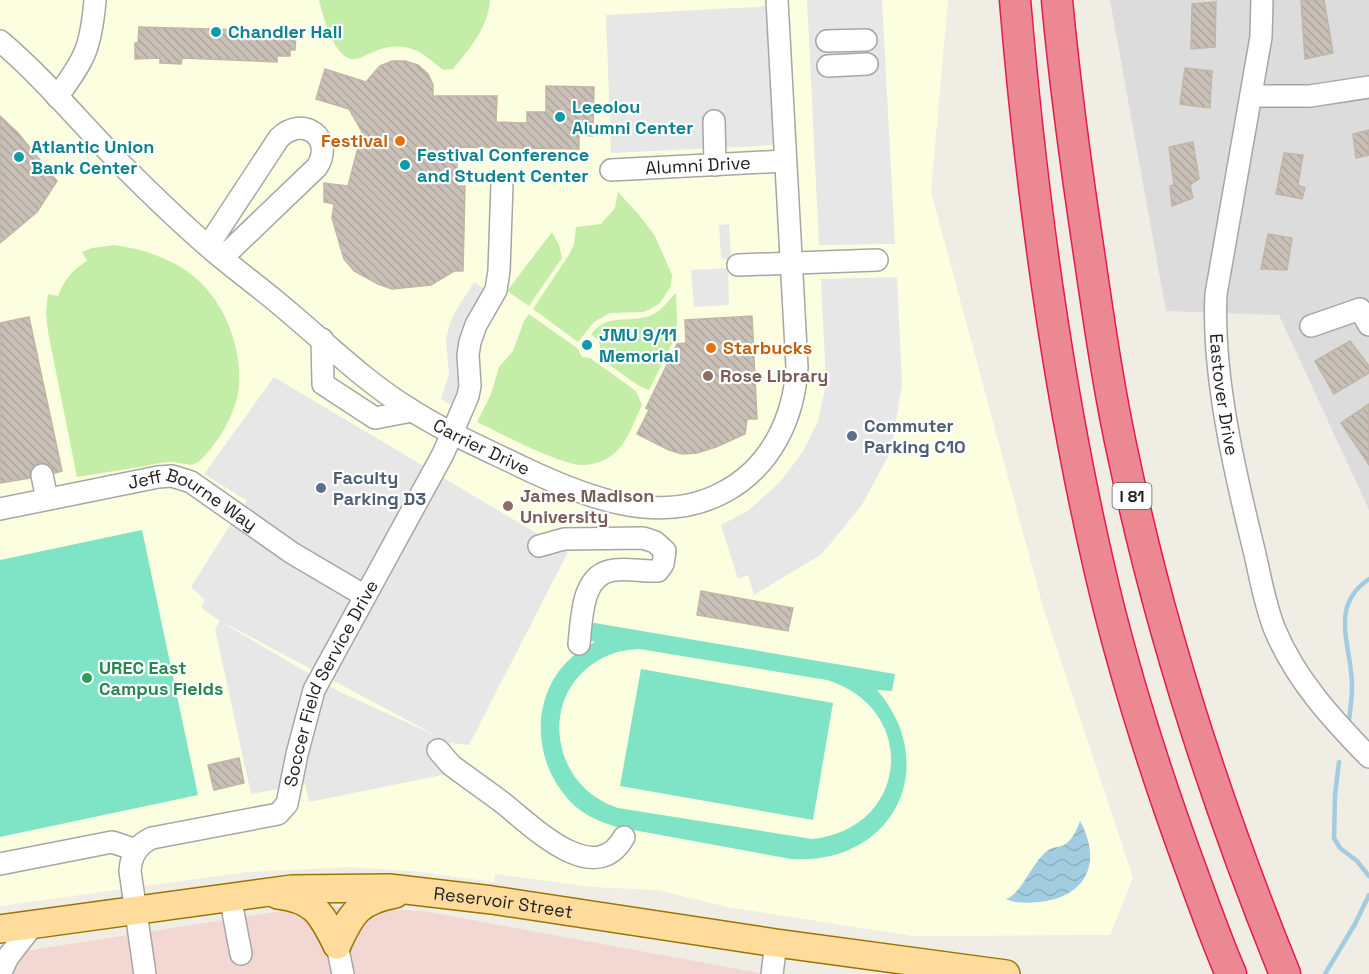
<svg xmlns="http://www.w3.org/2000/svg" width="1369" height="974" font-family="'Space Grotesk',sans-serif">
	<defs>
		<pattern id="water-waves" width="16" height="10" patternUnits="userSpaceOnUse" patternTransform="scale(1.5)"><rect width="16" height="10" fill="#a2cde0"/><path d="M0 5q4-4 8 0t8 0" fill="none" stroke="#8bb0c0"/></pattern>
		<pattern id="building-back-hatch" width="6" height="6" patternUnits="userSpaceOnUse" patternTransform="scale(1.5)"><rect width="6" height="6" fill="#c8c0b7"/><path d="M-1 5l2 2M0 0l6 6M5-1l2 2" fill="none" stroke="#aba59d"/></pattern>
	</defs>
	<rect width="100%" height="100%" fill="#f0ede4"/>
	<polygon fill="#dddcdc" points="1110,0 1369,0 1369,510 1279,315 1166,311"/>
	<polygon fill="#f2d7d3" points="314,906 423,911 765,974 0,974 0,955"/>
	<polygon fill="#fcffdf" points="0,0 948,0 931,192 1042,603 1133,878 1110,935 913,936 727,907 657,890 592,887 495,874 494,882 422,872 350,867 247,872 0,906"/>
	<g fill="#c4eda7">
		<path d="M319,0H490C488,28 470,48 453,69L443,70C432,61 420,49 404,47C391,45 381,48 369,54C365,55 360,59 356,59C334,62 323,15 319,0Z"/>
		<polygon points="618,192 640,216 655,236 672,275 671,286 660,303 651,309 643,312 610,313 594,322 578,342 533,309 570,253 574,244 576,227 601,224 615,208"/>
		<polygon points="552,232 559,245 562,258 529,306 507,291"/>
		<path d="M115,245C147,250 181,261 204,286C228,311 242,353 239,387C236,413 218,445 198,462C190,468 181,462 172,462C161,462 150,465 140,467C119,470 98,474 77,477L48,332L46,313L48,294L58,296C64,280 72,270 87,261L82,252L92,248Z"/>
		<path d="M676,293L677,322L676,336L649,390L639,386L597,356C602,347 601,340 591,335C605,312 631,324 652,315C663,310 667,301 676,293Z"/>
		<path d="M529,314L577,348L582,357L590,358L636,391L642,405C635,419 629,438 618,450C609,460 593,466 580,465C554,462 502,434 477,422L491,394L499,367L513,351L524,321Z"/>
	</g>
	<g fill="#7ee4c5" fill-rule="evenodd">
		<polygon points="142,530 198,795 0,837 0,560"/>
		<path d="M589,622L895,674L892,691L877,690C943,767 892,866 791,859L617,827C603,823 588,817 576,807C524,760 529,673 595,642L585,639ZM639,649L827,680C920,709 909,829 812,839L618,808C547,785 537,687 607,656C617,651 628,650 639,649Z"/>
		<polygon points="641,669 833,703 813,820 620,786"/>
	</g>
	<g fill="#e7e7e7" fill-rule="evenodd">
		<polygon points="807,0 882,0 895,244 819,245"/>
		<polygon points="771,6 778,145 611,153 606,15"/>
		<polygon points="729,224 731,259 724,259 721,257 719,225"/>
		<polygon points="728,268 729,305 694,307 691,270"/>
		<polygon points="897,277 902,385 891,451 862,505 822,554 754,595 748,575 738,579 721,525 749,510 780,482 802,453 818,421 825,389 825,362 821,279"/>
		<polygon points="474,282 487,291 461,391 454,407 441,399 449,374 446,340 449,326 455,312"/>
		<path d="M274,377L568,552L469,745L450,743L457,772L309,802L305,784L251,794L215,629L220,621L202,608L204,599L191,587L230,525L247,501L204,474ZM228,626V625L439,737L340,692Z"/>
	</g>
	<path fill="url(#water-waves)" d="M1080,821C1103,863 1086,897 1039,902C1026,903 1018,904 1006,899C1024,892 1032,860 1050,849C1054,847 1060,847 1064,845C1073,839 1076,831 1080,821Z"/>
	<g fill="none" stroke-linecap="round" stroke-linejoin="round">
		<g stroke="#a2cde0" stroke-width="4.5">
			<path d="M1349,721C1350,710 1352,699 1352,688C1353,648 1327,607 1369,579"/>
			<polyline points="1339,762 1335,795 1334,838 1340,848 1357,861 1369,876"/>
			<polyline points="1325,974 1355,924 1369,895"/>
		</g>
	</g>
	<g fill="url(#building-back-hatch)" stroke="#c3b5a6" stroke-width="1.5">
		<polygon points="1301,0 1324,0 1333,53 1305,59"/>
		<polygon points="1216,2 1215,47 1191,49 1192,4"/>
		<polygon points="139,27 284,31 284,28 296,32 295,50 290,50 290,56 277,56 277,62 182,58 181,64 160,63 160,58 135,59 135,43 138,43"/>
		<polygon points="392,61 405,61 418,65 428,74 433,85 433,96 497,96 496,122 527,123 527,112 546,112 546,86 594,87 593,136 579,135 579,149 457,147 457,186 465,186 463,271 454,271 431,285 392,289 378,284 354,271 344,259 332,218 334,204 324,202 324,183 348,186 362,132 349,109 316,99 325,69 366,82 380,66"/>
		<polygon points="1185,68 1212,71 1210,108 1180,104"/>
		<polygon points="0,116 18,133 57,181 37,212 0,243"/>
		<polygon points="1369,130 1369,155 1356,158 1353,134"/>
		<polygon points="1193,142 1199,179 1190,185 1193,198 1172,206 1170,186 1174,185 1169,147"/>
		<polygon points="1284,153 1303,155 1298,185 1305,188 1302,199 1276,194"/>
		<polygon points="1268,234 1292,238 1287,270 1261,269"/>
		<polygon points="752,316 757,419 747,419 745,434 716,447 697,453 682,454 669,450 637,434 649,410 646,408 677,344 686,343 685,320"/>
		<polygon points="29,317 62,471 55,473 51,466 40,462 33,466 30,472 30,478 0,483 0,323"/>
		<polygon points="1350,341 1369,366 1369,373 1334,394 1315,361"/>
		<polygon points="1369,404 1369,465 1341,423"/>
		<polygon points="701,591 793,608 788,631 697,615"/>
		<polygon points="239,758 244,783 214,790 208,765"/>
	</g>
	<g fill="none" stroke-linecap="round" stroke-linejoin="round">
		<g stroke="#a6a6a6" stroke-width="24">
			<g id="minor">
				<path id="s1" d="M1262,0L1261,37L1216,294C1212,373 1234,469 1253,546C1260,574 1264,603 1275,630C1296,680 1332,719 1369,757"/>
				<path id="s2" d="M0,41C45,79 83,126 125,168C154,197 185,227 217,254C241,274 266,292 290,313C328,345 366,382 408,408C445,432 485,449 524,468C585,497 660,527 724,492C771,467 794,418 797,367L777,0"/>
				<polyline points="827,41 866,40"/>
				<polyline points="828,66 867,64"/>
				<polyline points="1251,96 1310,96 1369,87"/>
				<path d="M57,97C85,59 91,48 95,0"/>
				<polyline points="714,121 715,165"/>
				<path id="s3" d="M611,170L784,161"/>
				<path d="M208,246L279,138C303,114 335,138 317,167L222,258"/>
				<polyline points="738,265 877,260"/>
				<polyline points="1311,326 1360,309 1369,325"/>
				<polyline points="322,339 323,384 375,418 412,411"/>
				<polyline points="42,475 47,499"/>
				<path id="s4" d="M0,509L158,477L172,476L191,482L292,553L365,596"/>
				<path d="M539,546L564,539L643,538L655,542L665,551L663,564L658,571C644,572 629,568 615,570C581,573 582,618 579,644"/>
				<path d="M438,750L451,765C468,778 486,790 503,803C532,826 595,890 624,837"/>
				<polyline points="0,864 112,842 136,850"/>
				<polyline points="230,896 241,954"/>
				<polyline points="337,945 343,974"/>
				<polyline points="0,974 8,957 33,925"/>
				<path id="s5" d="M145,974L130,871C131,855 138,844 152,838L278,814L287,804L297,754L314,690L443,454L468,396L470,386L468,355L470,342L476,325L496,290L499,271L502,184"/>
				<polyline points="772,974 776,943"/>
			</g>
		</g>
		<g stroke="#9a7400" stroke-width="30">
			<g id="major">
				<path d="M278,895C315,899 322,915 337,945"/>
				<path id="s6" d="M0,929L292,889L389,888L492,900L776,943L1006,974"/>
				<path d="M337,945C352,912 359,901 395,894"/>
			</g>
		</g>
		<g stroke="#e51b4f" stroke-width="33">
			<g id="highway">
				<path d="M1015,0C1031,190 1056,381 1099,567C1123,672 1156,775 1193,875C1205,908 1217,942 1231,974"/>
				<path d="M1057,0C1065,87 1077,174 1090,260C1100,329 1110,397 1125,464C1162,638 1218,809 1285,974"/>
			</g>
		</g>
		<use href="#minor" stroke="#fff" stroke-width="21"/>
		<use href="#major" stroke="#ffdc9b" stroke-width="27"/>
		<use href="#highway" stroke="#ec8892" stroke-width="30"/>
	</g>
	<g fill="#0f9aa8" stroke="#fff" stroke-width="2">
		<circle cx="216" cy="32" r="6"/>
		<circle cx="560" cy="117" r="6"/>
		<circle cx="19" cy="157" r="6"/>
		<circle cx="405" cy="165" r="6"/>
		<circle cx="587" cy="345" r="6"/>
	</g>
	<g fill="#e8710a" stroke="#fff" stroke-width="2">
		<circle cx="400" cy="141" r="6"/>
		<circle cx="711" cy="348" r="6"/>
	</g>
	<g fill="#8d6e63" stroke="#fff" stroke-width="2">
		<circle cx="708" cy="376" r="6"/>
		<circle cx="508" cy="506" r="6"/>
	</g>
	<g fill="#5c6f8a" stroke="#fff" stroke-width="2">
		<circle cx="852" cy="436" r="6"/>
		<circle cx="321" cy="488" r="6"/>
	</g>
	<circle fill="#2e9e5b" stroke="#fff" stroke-width="2" cx="87" cy="678" r="6"/>
	<g text-anchor="middle" stroke-width="4.5" stroke-linejoin="round" paint-order="stroke">
		<rect fill="#fff" stroke="#626262" stroke-width="1.5" x="1112.5" y="483" width="39" height="26" rx="4.5"/>
		<g font-size="16" font-weight="bold" fill="#1f1f1f">
			<text x="1132" y="502">I 81</text>
		</g>
		<g font-size="18" font-weight="bold" fill="#0d838f" stroke="#fff" text-anchor="start">
			<text x="228" y="38">Chandler Hall</text>
			<text x="572" y="113">Leeolou<tspan x="572" dy="21">Alumni Center</tspan></text>
			<text x="31" y="153">Atlantic Union<tspan x="31" dy="21">Bank Center</tspan></text>
			<text x="417" y="161">Festival Conference<tspan x="417" dy="21">and Student Center</tspan></text>
			<text x="599" y="341">JMU 9/11<tspan x="599" dy="21">Memorial</tspan></text>
		</g>
		<g font-size="18" font-weight="bold" fill="#c56008" stroke="#fff" text-anchor="end">
			<text x="388" y="147">Festival</text>
			<text x="723" y="354" text-anchor="start">Starbucks</text>
		</g>
		<g font-size="18" fill="#1f1f1f" stroke="#fff">
			<text dy="6" stroke="none"><textPath href="#s3" startOffset="87">Alumni Drive</textPath></text>
			<text dy="6" stroke="none"><textPath href="#s1" startOffset="399">Eastover Drive</textPath></text>
			<text dy="6" stroke="none"><textPath href="#s2" startOffset="633">Carrier Drive</textPath></text>
			<text dy="6" stroke="none"><textPath href="#s4" startOffset="202">Jeff Bourne Way</textPath></text>
			<text dy="6" stroke="none"><textPath href="#s5" startOffset="417">Soccer Field Service Drive</textPath></text>
			<text dy="6" stroke="none"><textPath href="#s6" startOffset="507">Reservoir Street</textPath></text>
		</g>
		<g font-size="18" font-weight="bold" fill="#785e54" stroke="#fff" text-anchor="start">
			<text x="720" y="382">Rose Library</text>
			<text x="520" y="502">James Madison<tspan x="520" dy="21">University</tspan></text>
		</g>
		<g font-size="18" font-weight="bold" fill="#4e5e75" stroke="#fff" text-anchor="start">
			<text x="864" y="432">Commuter<tspan x="864" dy="21">Parking C10</tspan></text>
			<text x="333" y="484">Faculty<tspan x="333" dy="21">Parking D3</tspan></text>
		</g>
		<g font-size="18" font-weight="bold" fill="#27864d" stroke="#fff" text-anchor="start">
			<text x="99" y="674">UREC East<tspan x="99" dy="21">Campus Fields</tspan></text>
		</g>
	</g>
</svg>
